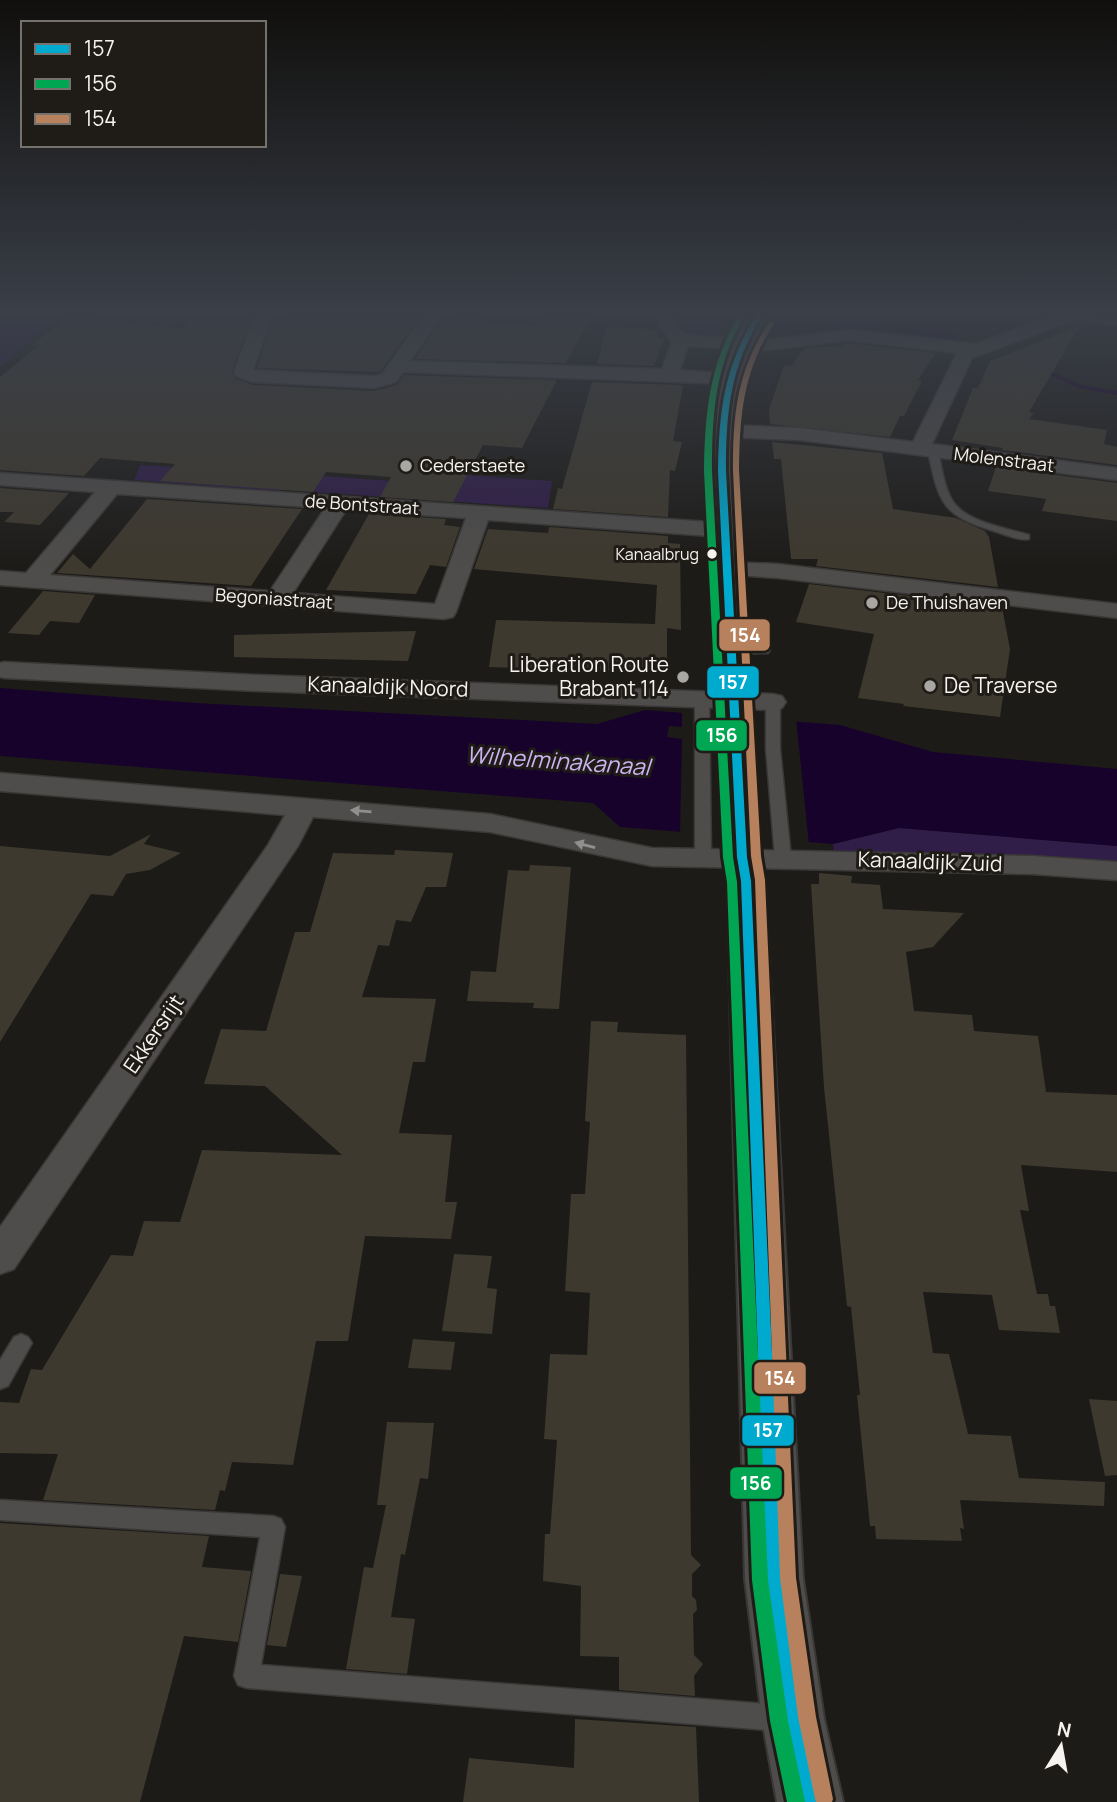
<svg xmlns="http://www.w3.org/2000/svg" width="1117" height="1802" font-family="Manrope,sans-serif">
	<rect width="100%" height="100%" fill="#1d1b18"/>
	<g fill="#301d48">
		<polygon points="0,315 61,315 0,367"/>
		<polygon points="98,315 181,315 175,326"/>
		<polygon points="676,315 729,315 718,337 690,335 676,321"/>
		<polygon points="140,465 289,474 281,491 134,480"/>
		<polygon points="310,475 460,486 466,475 552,481 548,508 300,491"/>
		<polygon points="899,828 1117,846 1117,863 834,855 833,844"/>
	</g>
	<g fill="#17022c">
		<polygon points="848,318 889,326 945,328 952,332 959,341 881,329 807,329"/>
		<polygon points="0,688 195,703 597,724 645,710 840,725 933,752 1117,769 1117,846 899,828 833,844 620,827 593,803 0,756"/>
	</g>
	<polygon fill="#1d1b18" points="682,710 796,718 809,845 680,833 682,739 667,737 669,726 682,727"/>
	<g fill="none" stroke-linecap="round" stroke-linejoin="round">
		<g fill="#17022c" fill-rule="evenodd">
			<polygon points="707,315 819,325 822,327 819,329 721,321"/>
			<polygon points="1039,368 1043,368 1081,385 1117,391 1117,395 1078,388 1039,370"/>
		</g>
	</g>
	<g fill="#3e392e">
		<polygon points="74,315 183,329 187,320 251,319 232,371 235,378 252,385 374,391 397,385 404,375 557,380 522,448 483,445 453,502 380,497 391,477 326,472 313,492 160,481 175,464 100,458 84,476 0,470 0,377 39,345 32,345 65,319"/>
		<polygon points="287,315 372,315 419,318 380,372 257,368 273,319 285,319"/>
		<polygon points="456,315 486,315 482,322 541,326 546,315 592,315 566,363 415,359 442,319 453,320"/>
		<polygon points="607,327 658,330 657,338 664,338 654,366 597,364"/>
		<polygon points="1079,327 1029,412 1034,413 1029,419 1107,430 1104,444 1117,447 1117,465 1002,450 1003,448 952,440 973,388 978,388 990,361"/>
		<polygon points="845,343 936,353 918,380 922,381 904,416 900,416 890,437 770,424 769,410 784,365 791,366 805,348 843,346"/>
		<polygon points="592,382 683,385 673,441 682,442 675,471 670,470 668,517 553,509 558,488 562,489"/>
		<polygon points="772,442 882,453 893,509 956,518 985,531 989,537 998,587 816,566 818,559 791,559 781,459 774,459"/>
		<polygon points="996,467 1117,483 1117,521 1042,511 1046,499 988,491"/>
		<polygon points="0,488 69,493 40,525 4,522 14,512 0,512"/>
		<polygon points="147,499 302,509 251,586 57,573 73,554 90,569"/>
		<polygon points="369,514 446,519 444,525 460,527 446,567 430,565 416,594 326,590"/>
		<polygon points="549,527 668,536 668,543 680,544 681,630 667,628 667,665 652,665 653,672 489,667 496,620 655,624 657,585 474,569 488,529 548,533"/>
		<polygon points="809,584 1002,607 1010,649 1000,717 903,706 904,704 858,698 874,634 796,622"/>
		<polygon points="43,591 95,595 79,623 50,621 39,635 8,633"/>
		<polygon points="416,631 408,661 234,657 234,635"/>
		<polygon points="151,834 144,844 181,853 150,870 126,874 113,896 91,894 0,1042 0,846 110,856"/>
		<polygon points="395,850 453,853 446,887 426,887 411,922 396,920 389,946 378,945 362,997 436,999 425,1062 413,1062 399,1133 452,1135 445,1202 457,1202 451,1239 365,1236 348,1341 316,1341 293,1465 232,1462 225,1491 220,1490 215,1510 43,1500 58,1454 0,1453 0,1402 19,1403 31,1369 42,1370 111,1255 133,1256 144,1221 180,1222 202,1150 342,1155 265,1086 204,1084 221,1029 266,1031 295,932 310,932 333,853 394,855"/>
		<polygon points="530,865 571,867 559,1009 533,1008 534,1003 467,1001 471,971 496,972 508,870 529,871"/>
		<polygon points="819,873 852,876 851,883 880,885 883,909 964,913 933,947 906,952 914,1011 972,1015 974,1031 1038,1036 1046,1092 1117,1095 1117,1172 1021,1165 1029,1211 1020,1210 1037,1294 1048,1294 1050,1306 1055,1306 1060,1333 999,1330 992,1295 923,1292 933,1353 949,1354 968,1434 1011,1436 1019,1478 1105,1482 1104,1506 960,1500 964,1529 960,1528 962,1541 876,1539 875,1526 870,1526 857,1395 860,1395 851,1307 847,1306 824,1087 811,884 819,884"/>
		<polygon points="591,1021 618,1022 617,1032 686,1035 691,1555 701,1565 692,1574 692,1596 696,1600 697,1610 693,1614 694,1655 703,1664 694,1676 695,1696 619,1690 619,1657 580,1656 581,1586 543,1581 545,1534 550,1534 557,1440 544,1439 550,1354 587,1355 590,1293 565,1291 571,1194 585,1194 590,1122 585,1121"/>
		<polygon points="454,1254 492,1256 487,1288 497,1289 492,1334 442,1331"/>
		<polygon points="413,1339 455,1342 451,1370 408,1368"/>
		<polygon points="1089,1399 1117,1401 1117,1475 1105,1476"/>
		<polygon points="387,1422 434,1423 428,1479 420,1478 405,1555 401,1554 391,1617 415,1619 407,1674 346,1669 364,1567 373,1568 386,1505 377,1505"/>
		<polygon points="0,1523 209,1536 202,1567 251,1571 238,1642 184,1636 140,1802 0,1802"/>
		<polygon points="280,1574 302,1576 286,1647 267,1645"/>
		<polygon points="575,1719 696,1727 699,1802 463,1802 469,1758 574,1768"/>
	</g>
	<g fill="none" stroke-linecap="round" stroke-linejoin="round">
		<g stroke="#3a3836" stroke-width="3">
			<g id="service">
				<polygon points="1064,315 1117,319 1117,325 1068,319"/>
				<path d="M933,448L938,451C942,468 944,489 954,503C969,523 1007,528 1029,535V539C1019,541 1007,535 997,532C943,516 939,505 928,451Z"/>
				<polygon points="764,646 770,650 768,653 732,654 726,650 732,646"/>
				<polygon points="702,694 709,698 711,857 703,862 695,857 695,698"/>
				<polygon points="773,698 780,702 780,749 791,858 783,863 775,858 766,749 766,702"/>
				<polygon points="21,1334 28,1337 32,1343 8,1386 0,1389 0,1360 14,1337"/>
				<polygon points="0,1500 273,1516 281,1519 285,1527 261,1665 780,1705 789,1709 793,1718 789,1727 780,1731 247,1688 238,1685 234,1676 260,1537 0,1520"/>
			</g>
		</g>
		<g stroke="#3a3836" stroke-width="3">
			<g id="minor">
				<polygon points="255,315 272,315 253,370 374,376 382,374 425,315 442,315 410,361 662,369 672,341 659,327 657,315 675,315 676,326 686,335 766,340 849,330 976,344 1053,315 1078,315 1076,319 972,358 932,444 1117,468 1117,480 800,440 724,437 717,435 714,431 717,427 724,425 800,428 913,442 957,353 849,340 766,350 688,346 680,370 737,374 739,378 730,384 403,372 396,382 374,388 252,382 236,376 234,372"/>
				<path d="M0,473L724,523L732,525L735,530L732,535L724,537L488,520L456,612L453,617L444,619L0,585V571L26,573L95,492L0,485ZM117,494L325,508L270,591L50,575ZM346,510L466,518L435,604L293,593Z"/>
				<polygon points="728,562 778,564 1117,604 1117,618 778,578 720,574 716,569 720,564"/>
				<polygon points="4,662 258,675 773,694 782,696 786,702 782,708 773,710 258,691 4,678 0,677 0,663"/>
				<polygon points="0,773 490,814 652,848 1032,856 1117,862 1117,880 1032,874 652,866 490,832 313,817 298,846 14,1269 0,1274 0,1227 268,845 285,815 0,791"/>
			</g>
		</g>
		<g stroke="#3a3836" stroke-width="4">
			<path id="tertiary" d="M748,315H769C736,364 734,413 735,471L761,857L765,881L803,1579L824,1719L843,1802H777L762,1719L745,1579L727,881L723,857L709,471C710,414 714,363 748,315Z"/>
		</g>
		<use href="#service" fill="#4f4d4b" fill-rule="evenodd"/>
		<use href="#minor" fill="#4f4d4b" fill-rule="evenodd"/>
		<use href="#tertiary" fill="#4f4d4b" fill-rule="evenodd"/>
		<g stroke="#1f1b16" stroke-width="6">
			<path id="bus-1" d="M756,315H762C730,368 726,411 726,471L747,857L751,881L782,1579L802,1719L819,1802H801L784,1719L766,1579L741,881L737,857L718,471C719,410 724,368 756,315Z"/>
		</g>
		<g stroke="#1f1b16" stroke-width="6">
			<path id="bus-2" d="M739,315H745C715,365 712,414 712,471L733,857L737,882L768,1580L788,1721L805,1802H787L770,1721L752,1580L727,882L723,857L704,471C705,414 709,365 739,315Z"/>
		</g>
		<g stroke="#1f1b16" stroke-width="6">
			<path id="bus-3" d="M769,322L774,323C743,373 740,412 739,470L761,856L765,880L796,1578L816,1717L833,1799L832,1802H816L815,1799L798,1717L780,1578L755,880L751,856L733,470C733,412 737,372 769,322Z"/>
		</g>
		<use href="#bus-1" fill="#00a9ce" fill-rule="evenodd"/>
		<use href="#bus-2" fill="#00a651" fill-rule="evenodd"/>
		<use href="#bus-3" fill="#b6815c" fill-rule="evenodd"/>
	</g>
	<defs><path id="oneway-solid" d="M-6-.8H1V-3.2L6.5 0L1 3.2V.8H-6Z" transform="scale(1.75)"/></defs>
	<g fill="#918f8d">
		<use href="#oneway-solid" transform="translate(361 811) rotate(-175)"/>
		<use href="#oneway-solid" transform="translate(585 845) rotate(-165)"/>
	</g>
	<linearGradient id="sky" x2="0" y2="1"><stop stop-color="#100f0d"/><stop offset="0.55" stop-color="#3a3f48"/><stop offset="1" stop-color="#3a3f48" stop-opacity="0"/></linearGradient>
	<rect width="1117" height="568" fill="url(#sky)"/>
	<g fill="#a9a7a4" stroke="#1f1b16" stroke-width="2.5">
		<circle cx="406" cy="466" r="7"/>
		<circle cx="872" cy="603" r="7"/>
		<circle cx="683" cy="677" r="7"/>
		<circle cx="930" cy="686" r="7"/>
	</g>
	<circle fill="#f5f2ef" stroke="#1f1b16" stroke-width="2.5" cx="712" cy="554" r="6"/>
	<g text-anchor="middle" stroke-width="6" stroke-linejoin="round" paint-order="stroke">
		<g font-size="16" fill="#f5f2ef" stroke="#1f1b16" text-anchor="end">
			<text x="699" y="560">Kanaalbrug</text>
		</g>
		<g font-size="18" fill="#f5f2ef" stroke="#1f1b16">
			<text transform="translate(1004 460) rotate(7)" y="6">Molenstraat</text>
			<text transform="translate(362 505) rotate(4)" y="6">de Bontstraat</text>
			<text transform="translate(274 599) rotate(4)" y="6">Begoniastraat</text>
		</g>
		<g font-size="18" fill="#f5f2ef" stroke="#1f1b16" text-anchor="start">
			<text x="420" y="472">Cederstaete</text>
			<text x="886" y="609">De Thuishaven</text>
		</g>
		<g font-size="21" fill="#f5f2ef" stroke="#1f1b16" text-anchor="end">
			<text x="669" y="672">Liberation Route<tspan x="669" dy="24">Brabant 114</tspan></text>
			<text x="944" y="693" text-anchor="start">De Traverse</text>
		</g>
		<g font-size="21" fill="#f5f2ef" stroke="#1f1b16">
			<text transform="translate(388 687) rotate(2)" y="7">Kanaaldijk Noord</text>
			<text transform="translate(930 862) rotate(2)" y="7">Kanaaldijk Zuid</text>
			<text transform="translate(154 1034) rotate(-56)" y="7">Ekkersrijt</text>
		</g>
		<g font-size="23" font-style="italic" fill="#cab4f2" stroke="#1f1b16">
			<text transform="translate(558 761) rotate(4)" y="8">Wilhelminakanaal</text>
		</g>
	</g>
	<g stroke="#1f1b16" stroke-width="2.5">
		<rect x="718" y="618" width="53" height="34" rx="7" fill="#b6815c"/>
		<rect x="706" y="665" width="54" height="34" rx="7" fill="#00a9ce"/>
		<rect x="695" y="719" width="53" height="33" rx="7" fill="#00a651"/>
		<rect x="753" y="1361" width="54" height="34" rx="7" fill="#b6815c"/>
		<rect x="741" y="1414" width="54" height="33" rx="7" fill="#00a9ce"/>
		<rect x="729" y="1466" width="54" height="34" rx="7" fill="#00a651"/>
	</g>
	<g font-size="19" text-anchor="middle" font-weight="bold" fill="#fff">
		<text x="745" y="642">154</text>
		<text x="733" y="689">157</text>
		<text x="722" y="742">156</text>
		<text x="780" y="1385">154</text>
		<text x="768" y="1437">157</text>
		<text x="756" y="1490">156</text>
	</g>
	<rect x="21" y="21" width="245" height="126" fill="#1f1b16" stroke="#75716d" stroke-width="2"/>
	<rect x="35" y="44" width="35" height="10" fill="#00a9ce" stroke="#75716d" stroke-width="2"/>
	<text x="84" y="56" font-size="21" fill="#f5f2ef">157</text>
	<rect x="35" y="79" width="35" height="10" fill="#00a651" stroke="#75716d" stroke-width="2"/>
	<text x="84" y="91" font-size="21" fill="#f5f2ef">156</text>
	<rect x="35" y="114" width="35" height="10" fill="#b6815c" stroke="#75716d" stroke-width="2"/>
	<text x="84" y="126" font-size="21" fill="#f5f2ef">154</text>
	<g transform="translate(1061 1746) rotate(11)" stroke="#1f1b16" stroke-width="5" paint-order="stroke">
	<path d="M0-5L12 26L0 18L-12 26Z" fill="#f5f2ef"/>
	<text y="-10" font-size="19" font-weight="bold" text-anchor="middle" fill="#f5f2ef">N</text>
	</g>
</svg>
